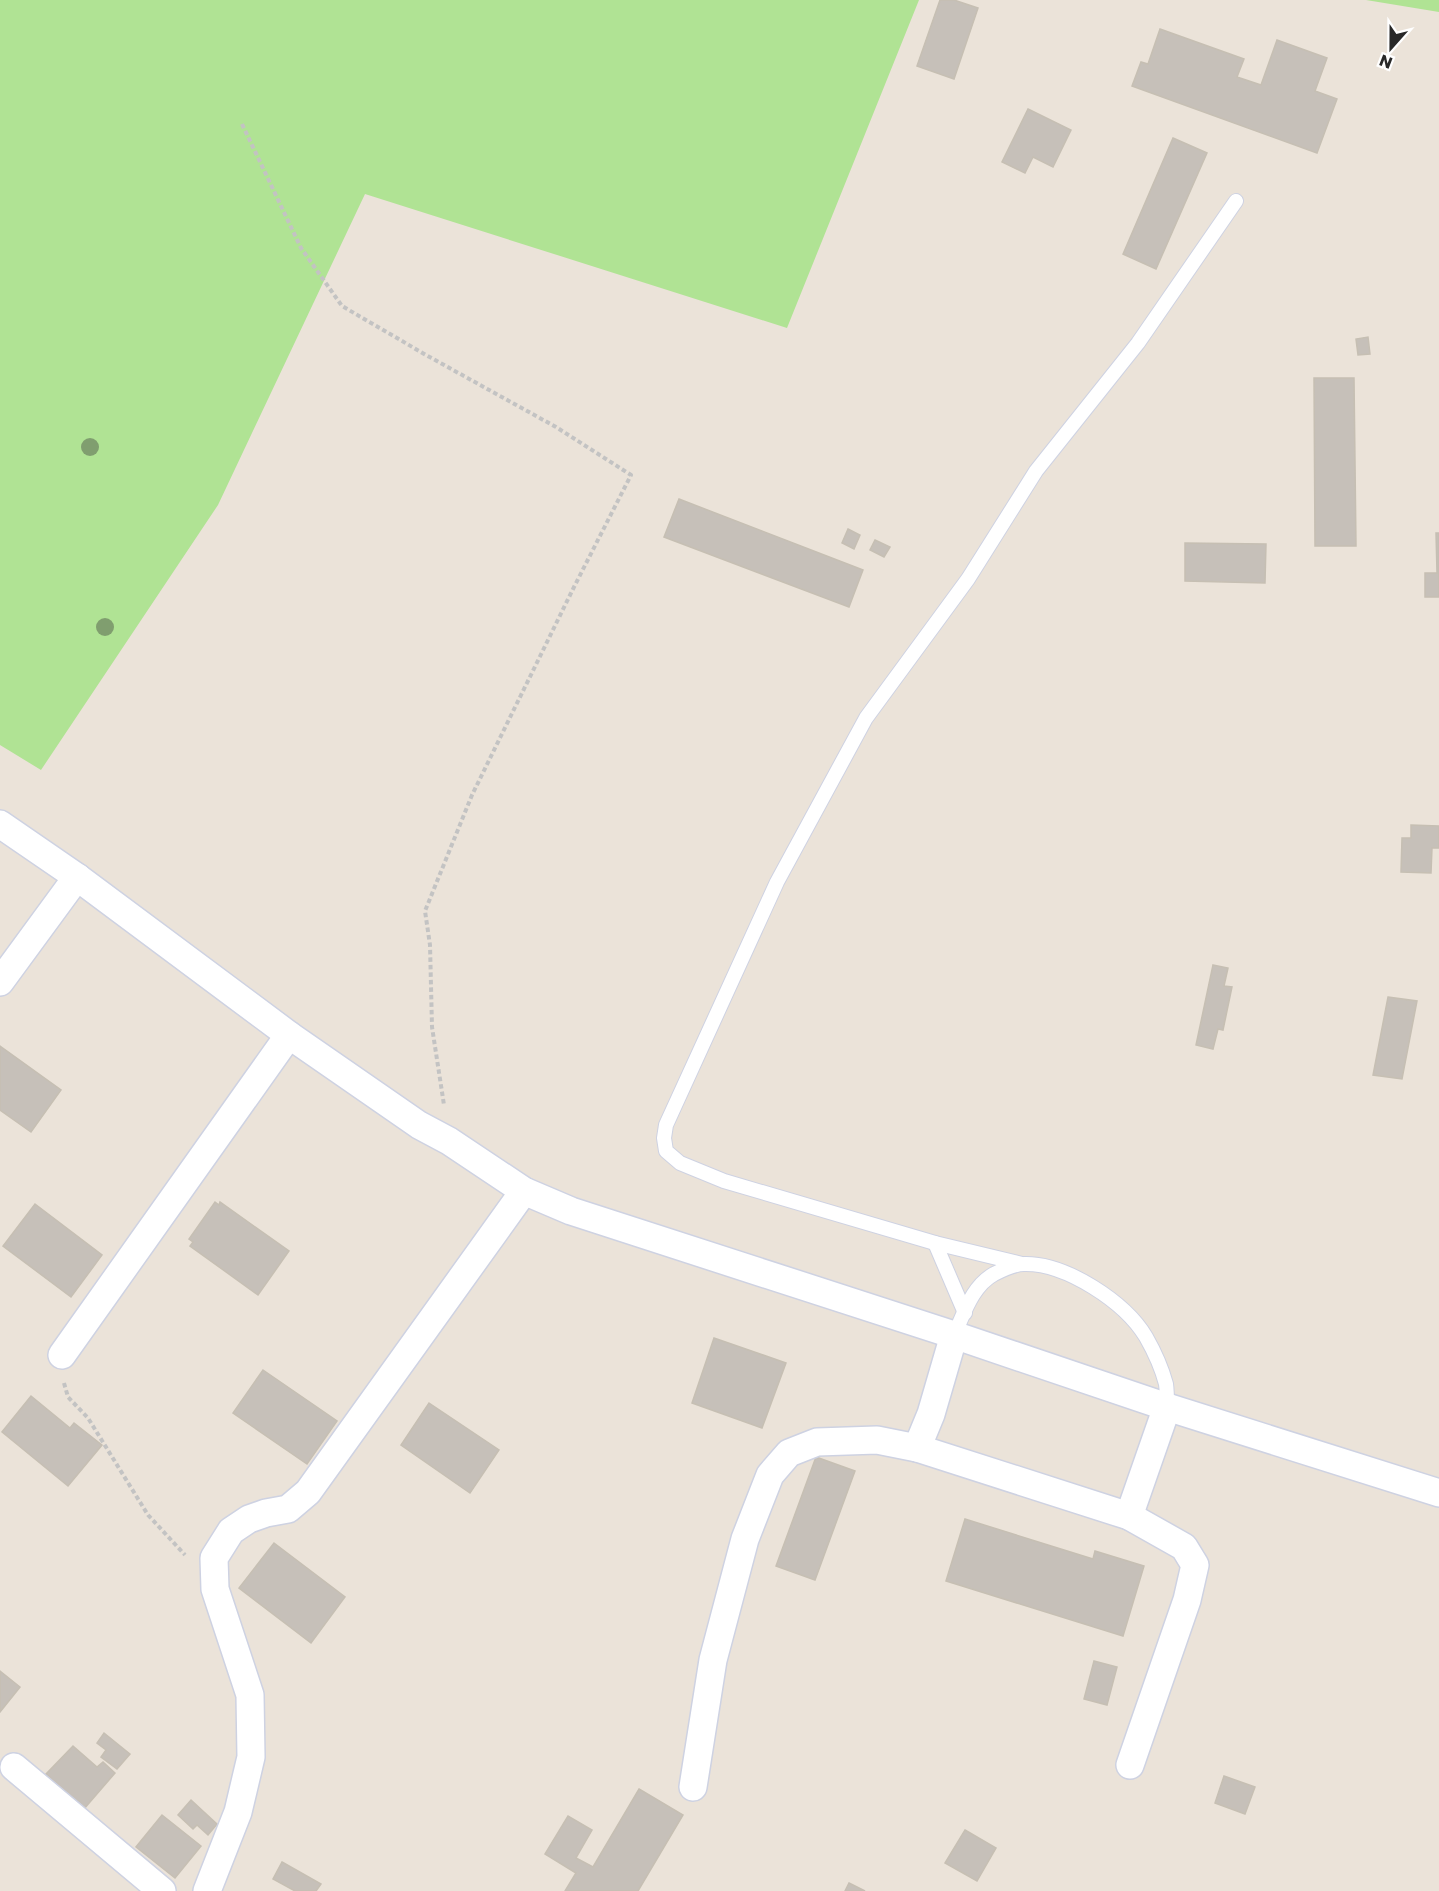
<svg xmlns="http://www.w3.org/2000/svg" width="1439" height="1891" font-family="Poppins,sans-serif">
	<rect width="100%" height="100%" fill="#ebe3d9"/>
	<g fill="#b0e394">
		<polygon points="0,0 919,0 787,328 365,194 218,505 41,770 0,745"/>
		<polygon points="1366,0 1439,0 1439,12"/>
	</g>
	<g fill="#c6c0b9" stroke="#c6bfb3" stroke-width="1.5">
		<polygon points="940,0 954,0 978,8 954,79 917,66"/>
		<polygon points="1160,29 1244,59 1237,77 1261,85 1277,40 1327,58 1315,91 1337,99 1317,153 1132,86 1141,62 1148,64"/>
		<polygon points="1028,109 1071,130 1053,167 1033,157 1025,173 1002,162"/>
		<polygon points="1173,138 1207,153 1156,269 1123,254"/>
		<polygon points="1368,337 1370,354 1358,355 1356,339"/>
		<polygon points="1314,378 1354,378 1356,546 1315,546"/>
		<polygon points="679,499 863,570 849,607 664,537"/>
		<polygon points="848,529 860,535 854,549 842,543"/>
		<polygon points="1436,533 1439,533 1439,597 1425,597 1425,573 1437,573"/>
		<polygon points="875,540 890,547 884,557 870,550"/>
		<polygon points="1185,543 1266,544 1265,583 1185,581"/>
		<polygon points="1411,825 1439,826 1439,848 1432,848 1431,873 1401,872 1402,838 1411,838"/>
		<polygon points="1213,965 1228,968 1224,986 1232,987 1223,1030 1218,1029 1213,1049 1196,1045"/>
		<polygon points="1388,997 1417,1001 1402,1079 1373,1075"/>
		<polygon points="0,1046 61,1090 31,1132 0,1110"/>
		<polygon points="215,1202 219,1205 220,1202 289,1251 258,1295 190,1246 193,1242 189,1239"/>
		<polygon points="35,1204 102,1255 71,1297 3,1246"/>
		<polygon points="714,1338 786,1363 762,1428 692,1403"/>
		<polygon points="263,1370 337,1421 307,1464 233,1413"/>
		<polygon points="31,1396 70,1428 74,1423 102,1445 68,1486 2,1432"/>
		<polygon points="429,1403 499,1450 470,1493 401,1445"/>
		<polygon points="816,1457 855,1471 815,1580 776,1566"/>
		<polygon points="965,1519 1093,1559 1095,1551 1144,1566 1123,1636 946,1581"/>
		<polygon points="274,1543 345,1597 311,1643 239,1588"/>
		<polygon points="1094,1661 1117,1667 1107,1705 1084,1699"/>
		<polygon points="0,1671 20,1687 0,1712"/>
		<polygon points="104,1733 130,1754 117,1769 101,1757 106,1750 97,1743"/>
		<polygon points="73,1746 97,1767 103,1762 115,1773 84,1809 46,1774"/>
		<polygon points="1224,1776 1255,1787 1245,1814 1215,1803"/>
		<polygon points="639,1789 683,1815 638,1891 565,1891 576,1873 545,1854 568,1816 592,1830 576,1858 593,1867"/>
		<polygon points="191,1800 217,1824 208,1835 197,1825 193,1829 178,1815"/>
		<polygon points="162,1815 201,1846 175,1878 136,1847"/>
		<polygon points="965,1830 996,1848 977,1881 945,1863"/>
		<polygon points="282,1862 321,1884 316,1891 295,1891 273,1879"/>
		<polygon points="849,1883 865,1891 845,1891"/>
	</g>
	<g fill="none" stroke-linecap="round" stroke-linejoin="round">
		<g stroke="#ced2e2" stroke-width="16">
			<g id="service">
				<polyline points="935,1243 965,1313"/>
				<polyline points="1022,1264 935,1243 724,1181 680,1163 666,1151 664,1138 666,1125 777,882 866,718 968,579 1036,471 1138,343 1236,201"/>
				<path d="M954,1335C964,1314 972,1286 994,1274C1002,1270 1016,1264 1024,1264C1066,1263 1125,1302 1146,1337C1154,1351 1162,1369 1166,1384C1167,1391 1167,1400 1167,1407"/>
			</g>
		</g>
		<g stroke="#ced2e2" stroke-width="30">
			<g id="minor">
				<polyline points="0,824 77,877 289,1035 419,1125 449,1141 524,1191 571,1211 954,1335 1167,1407 1439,1493"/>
				<polyline points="0,982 77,877"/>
				<polyline points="62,1355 289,1035"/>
				<polyline points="917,1448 1129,1516 1184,1547 1195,1565 1187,1600 1130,1765"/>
				<polyline points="1129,1516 1167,1407"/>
				<polyline points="14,1767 162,1891"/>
				<polyline points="693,1787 713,1660 745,1539 770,1475 789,1453 817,1442 877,1440 917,1448 931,1414 954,1335"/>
				<polyline points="207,1891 238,1812 251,1757 250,1695 215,1589 214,1558 231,1531 249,1519 266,1513 288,1509 308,1492 524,1191"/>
			</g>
		</g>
		<g stroke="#c3c3c3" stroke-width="4" stroke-dasharray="4.5 3" stroke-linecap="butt">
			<polyline points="242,124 301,248 342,306 426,355 556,427 631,475 574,587 472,795 425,911 430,945 432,1027 444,1105"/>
			<polyline points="64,1383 68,1397 88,1418 148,1515 185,1555"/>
		</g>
		<use href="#service" stroke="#fff" stroke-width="14"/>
		<use href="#minor" stroke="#fff" stroke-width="27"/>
	</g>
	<g fill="#809e6f">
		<circle cx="90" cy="447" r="9"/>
		<circle cx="105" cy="627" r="9"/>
	</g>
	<g transform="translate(1391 48) rotate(201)" stroke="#ffffff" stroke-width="4.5" paint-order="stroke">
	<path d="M0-4.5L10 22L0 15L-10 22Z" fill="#282828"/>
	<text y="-9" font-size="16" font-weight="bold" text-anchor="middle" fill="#282828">N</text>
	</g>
</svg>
